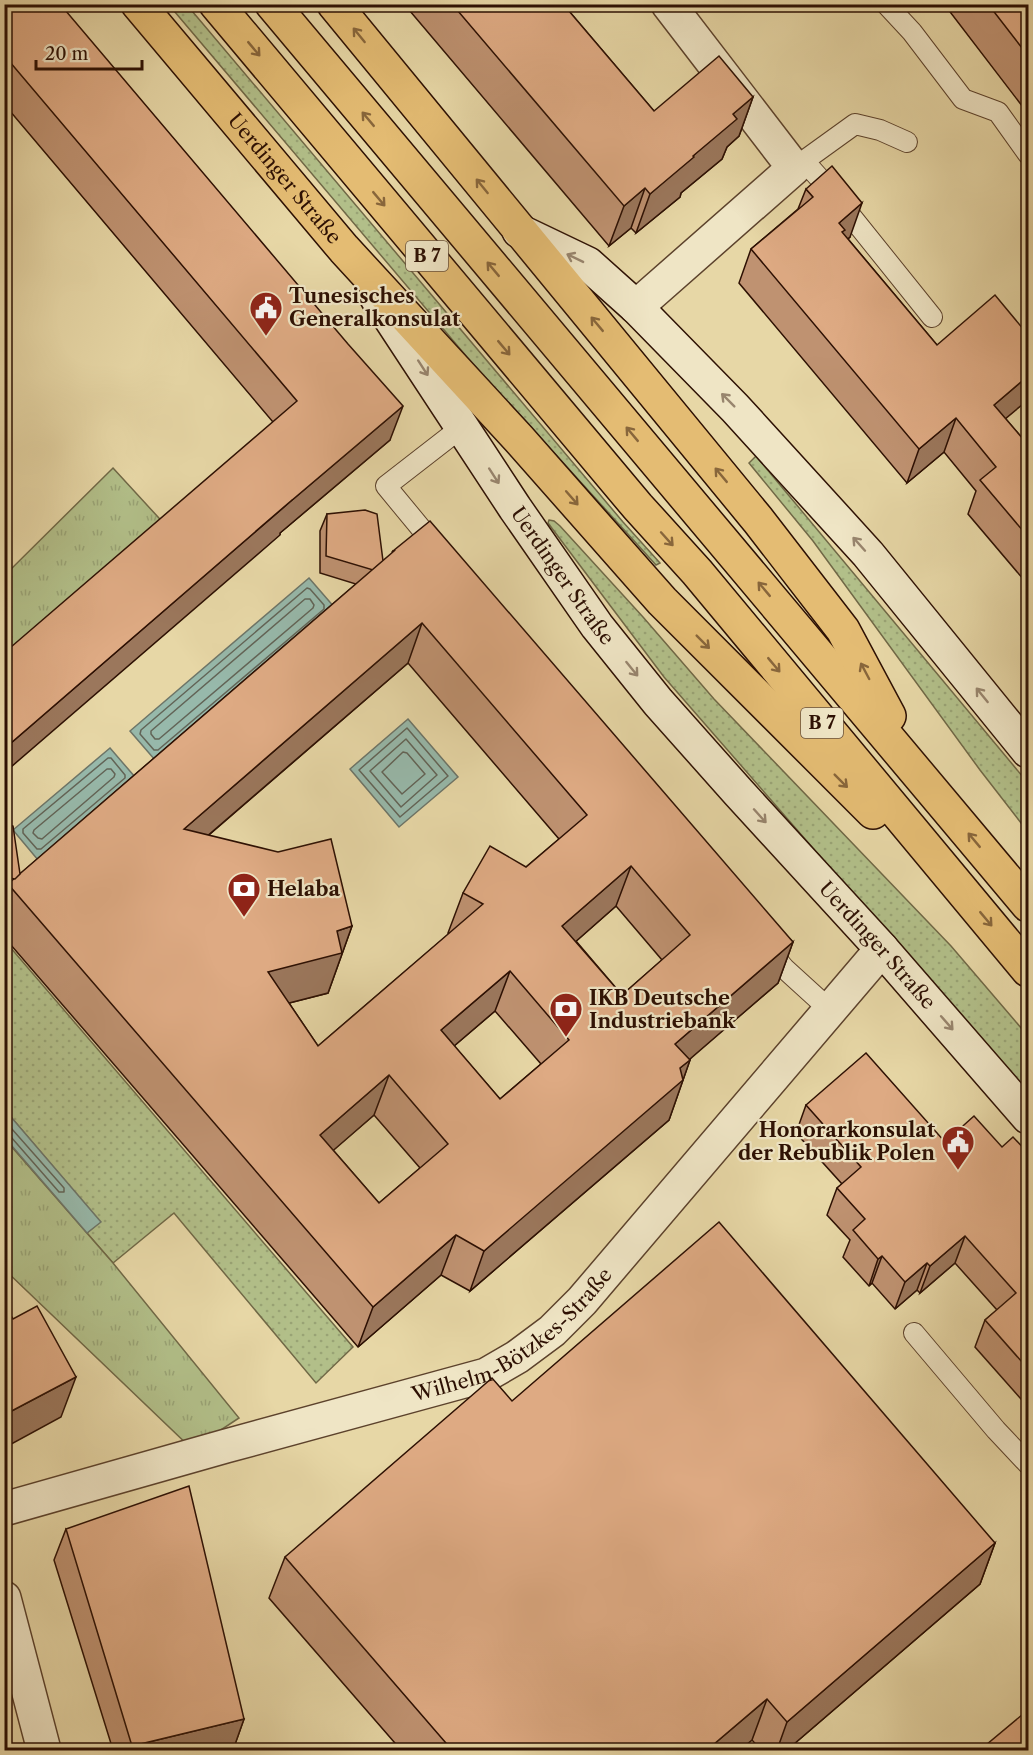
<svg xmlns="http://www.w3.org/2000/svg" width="1033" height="1755" font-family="'Libre Caslon Text',serif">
	<defs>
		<pattern id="grass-dots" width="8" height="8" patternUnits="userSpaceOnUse" patternTransform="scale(1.5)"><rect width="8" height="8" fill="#b2bf89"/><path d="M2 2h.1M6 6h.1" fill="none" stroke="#99a375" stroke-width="1.8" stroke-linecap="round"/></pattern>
		<pattern id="park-tufts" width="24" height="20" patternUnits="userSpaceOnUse" patternTransform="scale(1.5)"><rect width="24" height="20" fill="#b2bf89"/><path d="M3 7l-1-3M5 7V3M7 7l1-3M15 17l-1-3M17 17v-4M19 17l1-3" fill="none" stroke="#99a375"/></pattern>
	</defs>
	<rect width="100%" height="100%" fill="#e7d7a6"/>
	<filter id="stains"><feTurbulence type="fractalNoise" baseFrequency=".00333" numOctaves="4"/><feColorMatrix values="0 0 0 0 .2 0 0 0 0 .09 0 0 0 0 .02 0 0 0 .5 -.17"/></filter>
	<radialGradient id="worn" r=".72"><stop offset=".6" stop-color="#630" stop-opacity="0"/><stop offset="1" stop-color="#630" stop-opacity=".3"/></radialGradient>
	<g fill="url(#grass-dots)" stroke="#706846" stroke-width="1.5">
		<polygon points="169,5 187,5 623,522 660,563 656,565 467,357"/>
		<polygon points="756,456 1028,783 1028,832 980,770 813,541 749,463"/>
		<polygon points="549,520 554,521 560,526 643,617 714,699 951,946 1028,1036 1028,1095 664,677 548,523"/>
		<polygon points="4,940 353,1347 316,1383 174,1213 113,1263 87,1233 100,1222 5,1110"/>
	</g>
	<g fill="url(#park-tufts)" stroke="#706846" stroke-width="1.5">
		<polygon points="113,468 169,529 5,673 5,575"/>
		<polygon points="4,1138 113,1263 239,1418 192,1449 5,1270"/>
	</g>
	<g fill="#97b9ab" stroke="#6d7568" stroke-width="1.5">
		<polygon points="309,578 335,608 155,760 130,731"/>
		<polygon points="408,719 458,777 399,827 350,769"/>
		<polygon points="110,748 135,777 38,860 13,830"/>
		<polygon points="5,1110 101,1222 87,1233 5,1138"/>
	</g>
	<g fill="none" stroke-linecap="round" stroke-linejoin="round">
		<g stroke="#626457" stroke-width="1.5">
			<polygon points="307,588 310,589 324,605 324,609 158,750 154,750 140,734 141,730"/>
			<polygon points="305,599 310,599 314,605 313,608 159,739 155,739 151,734 151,731"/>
			<polygon points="407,728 448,776 400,817 359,770"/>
			<polygon points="406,739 437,775 401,807 370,771"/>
			<polygon points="403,752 407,753 425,774 402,794 382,772"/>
			<polygon points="108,758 111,758 125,775 125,778 41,849 37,849 23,833 23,829"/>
			<polygon points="107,769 111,769 115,774 114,777 42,839 38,838 33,833 34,830"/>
			<polyline points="4,1120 64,1188 64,1192 59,1192 11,1137 4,1135"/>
		</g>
		<g stroke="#5c422c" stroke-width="22">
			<g id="lane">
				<polyline points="886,4 912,32 963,99 998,112 1028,154"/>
				<polyline points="804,161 830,190 932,317"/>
				<polyline points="794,168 855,124 880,130 907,142"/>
				<polyline points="438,549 386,486 462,427"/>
				<polyline points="768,949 785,969 830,1010"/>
				<polyline points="914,1333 996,1430 1028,1464"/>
			</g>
		</g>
		<g stroke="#5c422c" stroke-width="36">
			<g id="street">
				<polyline points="636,307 794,168 668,4"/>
				<path id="s1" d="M4,1509L226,1446L486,1375L517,1357L552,1331L582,1301L882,949"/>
				<polyline points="4,1598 44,1750"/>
			</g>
		</g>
		<g stroke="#2d1003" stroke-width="36">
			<g id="secondary">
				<polyline points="519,231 588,264 636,307 735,408 868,554 1028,751"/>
				<path id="s2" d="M377,298L515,508L597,626L658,702L739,793L882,949L1028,1117"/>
			</g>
		</g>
		<g stroke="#2d1003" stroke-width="36">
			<g id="primary">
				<path id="s3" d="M138,4L344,249L519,439L662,601L873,812"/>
				<polyline points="216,4 638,507 697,572 1028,970"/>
				<polyline points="272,4 1028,905"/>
				<polyline points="334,4 758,520 843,630 889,716"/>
			</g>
		</g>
		<use href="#lane" stroke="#efe5c5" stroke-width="20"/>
		<use href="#street" stroke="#efe5c5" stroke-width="33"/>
		<use href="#secondary" stroke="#efe5c5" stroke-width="33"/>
		<use href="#primary" stroke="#e4bc73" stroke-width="33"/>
	</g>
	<g fill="#bf9271" stroke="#2d1003" stroke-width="1.5" fill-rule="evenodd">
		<polygon points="4,4 390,440 280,533 280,535 273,422 4,104"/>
		<polygon points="404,4 563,4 654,111 753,97 739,136 727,147 722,159 681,193 680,197 636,233 631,228 609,246"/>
		<polygon points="944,4 1029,4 1029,115"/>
		<polygon points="806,189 850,237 848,239 937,345 1029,336 1029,399 1005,418 1029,446 1029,586 968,514 976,491 944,452 907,483 739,283 751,249 798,209"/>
		<path d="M327,514L383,561L392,554L393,551L793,942L778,983L689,1059L690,1060L669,1120L470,1291L441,1275L358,1347L4,937V824L20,874L356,584L320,573V531ZM408,663L559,839L526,867L463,893L448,933H450L318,1046L289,1003L328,993L352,926L209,835ZM616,906L662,960L622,995L576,941ZM495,1011L541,1064L500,1099L454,1046ZM374,1115L420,1168L379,1203L333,1150Z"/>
		<polygon points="806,1105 945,1142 1002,1147 1029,1154 1029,1408 975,1347 985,1320 997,1310 955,1263 920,1293 917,1290 895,1309 872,1283 869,1286 843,1257 850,1240 827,1215 837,1188 842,1184 796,1133"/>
		<polygon points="512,1401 995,1543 980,1584 787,1750 761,1750 752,1740 740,1750 401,1750 269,1598 285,1557"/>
		<polygon points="66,1529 244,1719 233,1750 113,1750 54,1560"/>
	</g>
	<g fill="#9b775c" stroke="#2d1003" stroke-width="1.5">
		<polygon points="753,97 739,136 727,147 722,159 681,193 680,197 636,233 650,194 693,156 733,114"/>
		<polygon points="645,188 631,228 609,246 624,206"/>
		<polygon points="862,203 850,237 839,246 839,223"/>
		<polygon points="1029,375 1029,399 981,439 994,405"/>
		<polygon points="403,406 390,440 280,533 280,535 4,773 4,749 291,501"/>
		<polygon points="956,418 944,452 907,483 919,449"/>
		<polygon points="422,623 408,663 169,869 184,829"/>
		<polygon points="631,866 616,906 548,966 562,926"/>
		<polygon points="352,926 328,993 254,1012 268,972 337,931"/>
		<polygon points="793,942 778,983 661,1084 675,1044"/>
		<polygon points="510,971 495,1011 426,1070 441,1030"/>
		<polygon points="690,1060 669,1120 470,1291 484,1251 680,1068"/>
		<polygon points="389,1075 374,1115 305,1175 320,1135"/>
		<polygon points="456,1235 441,1275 358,1347 373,1307"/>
		<polygon points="965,1236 955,1263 920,1293 930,1266"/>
		<polygon points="882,1256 872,1283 869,1286 878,1259"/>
		<polygon points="927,1263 917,1290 895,1309 905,1282"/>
		<polygon points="76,1377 61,1417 4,1448 4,1415"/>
		<polygon points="995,1543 980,1584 787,1750 777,1750 787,1722"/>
		<polygon points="767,1699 752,1740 740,1750 707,1750"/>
		<polygon points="244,1719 233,1750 131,1750 132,1746"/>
	</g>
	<g fill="#deaa83" stroke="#2d1003" stroke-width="1.5" fill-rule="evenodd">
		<polygon points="4,4 60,4 348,344 403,406 291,501 292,500 4,749 4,653 297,401 4,55"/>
		<polygon points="452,4 563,4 654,111 719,56 753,97 733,114 737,119 693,156 694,157 650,194 645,188 624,206"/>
		<polygon points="988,4 1029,4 1029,57"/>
		<polygon points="832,166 862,203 839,223 845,230 842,232 937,345 995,295 1029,336 1029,375 994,405 1029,446 1029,538 980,480 996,467 956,418 919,449 751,249 813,197 806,189"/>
		<polygon points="365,510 377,514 383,561 373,570 326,556 327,514"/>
		<path d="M430,521L793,942L675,1044L690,1060L680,1068L683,1080L484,1251L456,1235L373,1307L8,884L394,551H393ZM422,623L587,815L526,867L490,846L463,893L483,904L318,1046L268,972L342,953L337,931L352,926L331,839L278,852L184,829ZM631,866L690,935L622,995L562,926ZM510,971L569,1040L500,1099L441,1030ZM389,1075L448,1144L379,1203L320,1135Z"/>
		<polygon points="4,824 13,826 20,874 15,879 4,877"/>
		<polygon points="866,1053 945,1142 974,1116 1002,1147 1013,1137 1029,1154 1029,1370 985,1320 1016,1293 965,1236 930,1266 927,1263 905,1282 882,1256 878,1259 853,1230 865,1219 837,1188 861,1167 806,1105"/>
		<polygon points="719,1222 995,1543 787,1722 767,1699 707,1750 452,1750 285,1557 492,1378 512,1401"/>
		<polygon points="4,1304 13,1319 37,1306 76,1377 4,1415"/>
		<polygon points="189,1486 244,1719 132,1746 66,1529"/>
		<polygon points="1029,1709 1029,1750 980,1750"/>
	</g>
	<defs><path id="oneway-shaft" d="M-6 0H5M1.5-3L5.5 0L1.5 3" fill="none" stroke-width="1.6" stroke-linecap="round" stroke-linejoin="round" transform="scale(1.5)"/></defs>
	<g stroke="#88663b">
		<use href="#oneway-shaft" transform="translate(359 35) rotate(-129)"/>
		<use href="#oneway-shaft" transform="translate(254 49) rotate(50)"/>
		<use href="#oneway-shaft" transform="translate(368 119) rotate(-130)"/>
		<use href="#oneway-shaft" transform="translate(482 186) rotate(-129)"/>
		<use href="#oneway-shaft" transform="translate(379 199) rotate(50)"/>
		<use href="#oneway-shaft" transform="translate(493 269) rotate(-130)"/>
		<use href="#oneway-shaft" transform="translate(597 324) rotate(-130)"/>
		<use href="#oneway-shaft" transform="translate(504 348) rotate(50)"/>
		<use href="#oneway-shaft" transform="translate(632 434) rotate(-130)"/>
		<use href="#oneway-shaft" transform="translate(721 475) rotate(-130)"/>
		<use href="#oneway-shaft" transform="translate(572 498) rotate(49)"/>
		<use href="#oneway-shaft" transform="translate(667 539) rotate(48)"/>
		<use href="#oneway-shaft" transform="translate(764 589) rotate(-130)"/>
		<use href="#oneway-shaft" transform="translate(703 642) rotate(45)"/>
		<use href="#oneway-shaft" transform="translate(774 665) rotate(50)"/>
		<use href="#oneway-shaft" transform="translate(865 671) rotate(-118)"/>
		<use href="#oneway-shaft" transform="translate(841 781) rotate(45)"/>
		<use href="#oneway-shaft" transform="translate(974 840) rotate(-130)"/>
		<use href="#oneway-shaft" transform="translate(986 919) rotate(50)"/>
	</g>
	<g stroke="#98856e">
		<use href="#oneway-shaft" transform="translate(575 258) rotate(-154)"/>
		<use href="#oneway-shaft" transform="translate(423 368) rotate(57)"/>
		<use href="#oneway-shaft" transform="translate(728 400) rotate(-135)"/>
		<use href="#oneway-shaft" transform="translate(494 476) rotate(57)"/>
		<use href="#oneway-shaft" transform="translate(859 544) rotate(-132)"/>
		<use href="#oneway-shaft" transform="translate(632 669) rotate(51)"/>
		<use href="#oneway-shaft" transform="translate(982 695) rotate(-129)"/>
		<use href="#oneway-shaft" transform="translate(760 816) rotate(48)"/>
		<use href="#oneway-shaft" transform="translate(947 1023) rotate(49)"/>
	</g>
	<defs>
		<g id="civic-pin" transform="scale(1.725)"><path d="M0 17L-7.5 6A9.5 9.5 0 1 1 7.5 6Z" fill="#8f2418" stroke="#efe5c5"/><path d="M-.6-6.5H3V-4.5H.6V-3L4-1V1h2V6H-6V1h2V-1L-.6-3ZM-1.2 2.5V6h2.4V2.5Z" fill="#fff"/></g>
		<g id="bank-pin" transform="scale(1.725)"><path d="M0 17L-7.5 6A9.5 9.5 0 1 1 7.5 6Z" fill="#8f2418" stroke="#efe5c5"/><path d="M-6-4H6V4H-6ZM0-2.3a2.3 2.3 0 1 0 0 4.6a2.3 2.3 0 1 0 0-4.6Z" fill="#fff"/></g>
	</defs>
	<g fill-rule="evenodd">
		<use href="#civic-pin" x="266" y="308"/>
		<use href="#bank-pin" x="244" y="889"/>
		<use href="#bank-pin" x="566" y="1009"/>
		<use href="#civic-pin" x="958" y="1142"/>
	</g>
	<g text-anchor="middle" stroke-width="4.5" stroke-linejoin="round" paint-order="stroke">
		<g fill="#efe5c5" stroke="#67503d" stroke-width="1.5">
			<rect x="406" y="241" width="42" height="30" rx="4.5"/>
			<rect x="801" y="708" width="42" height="30" rx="4.5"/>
		</g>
		<g font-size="18" font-weight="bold" fill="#2d1003">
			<text x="427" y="262">B 7</text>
			<text x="822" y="729">B 7</text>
		</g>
		<g font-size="20" fill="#2d1003" stroke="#efe5c5">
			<text dy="7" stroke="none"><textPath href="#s3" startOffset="228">Uerdinger Straße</textPath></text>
			<text dy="7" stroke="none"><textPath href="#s2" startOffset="334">Uerdinger Straße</textPath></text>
			<text dy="7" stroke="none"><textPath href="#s2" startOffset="820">Uerdinger Straße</textPath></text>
			<text dy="7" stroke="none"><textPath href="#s1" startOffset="543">Wilhelm-Bötzkes-Straße</textPath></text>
		</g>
		<g font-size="20" font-weight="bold" fill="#2d1003" stroke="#efe5c5" text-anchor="start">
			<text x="289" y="303">Tunesisches<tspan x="289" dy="23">Generalkonsulat</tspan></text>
			<text x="267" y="896">Helaba</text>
			<text x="589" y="1005">IKB Deutsche<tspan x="589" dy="23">Industriebank</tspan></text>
			<text x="935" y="1137" text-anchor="end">Honorarkonsulat<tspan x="935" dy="23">der Rebublik Polen</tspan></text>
		</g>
	</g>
	<rect width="1033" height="1755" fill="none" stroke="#e7d7a6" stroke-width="24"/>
	<rect x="6" y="6" width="1021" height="1743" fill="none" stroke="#2d1003" stroke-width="3"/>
	<rect x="12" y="12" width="1009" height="1731" fill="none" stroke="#2d1003" stroke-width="1.5"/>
	<path d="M36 60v9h106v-9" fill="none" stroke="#2d1003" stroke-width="3"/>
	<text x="45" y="60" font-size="18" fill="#2d1003" stroke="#efe5c5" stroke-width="4.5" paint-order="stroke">20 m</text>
	<rect width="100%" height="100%" filter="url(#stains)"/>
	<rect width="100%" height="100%" fill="url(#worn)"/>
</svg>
